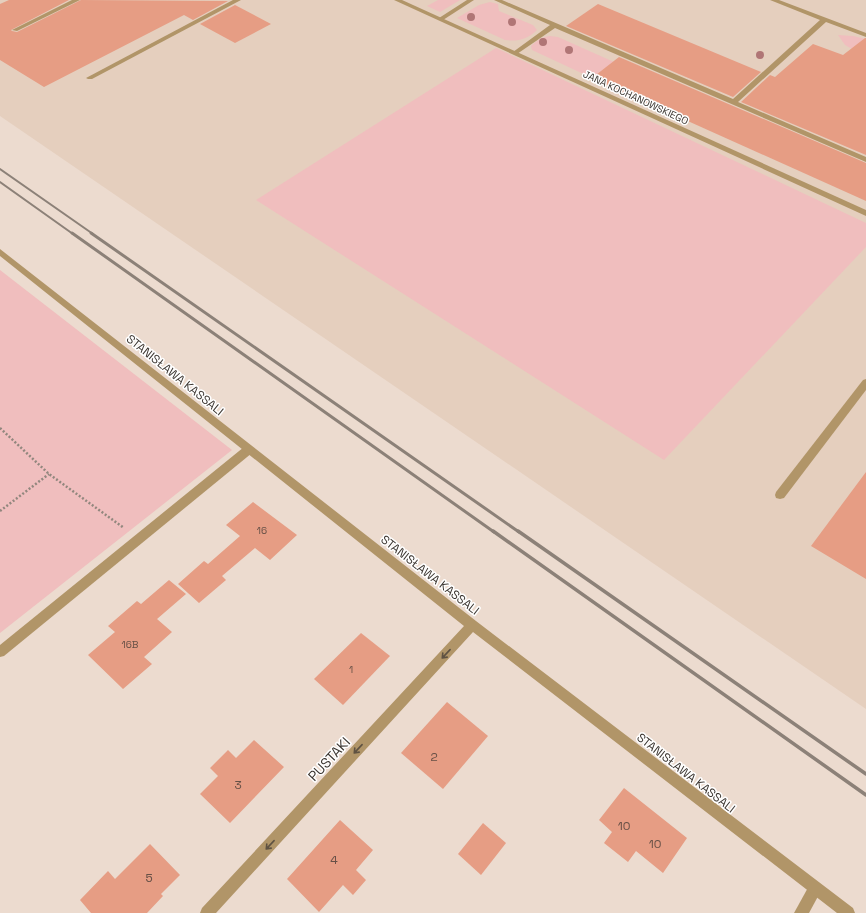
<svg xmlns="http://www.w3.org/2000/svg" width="866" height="913" font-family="'Space Grotesk',sans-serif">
	<rect width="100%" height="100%" fill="#ecdbcf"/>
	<polygon fill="#e5cfbe" points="0,0 866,0 866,709 0,116"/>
	<g fill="#f0bebe">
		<polygon points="438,0 460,0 440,12 427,6"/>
		<path d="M490,2L498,4L499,11L533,25L537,30C528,39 517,42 505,40L457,18L479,5Z"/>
		<polygon points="838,35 853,36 866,39 852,49 845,45"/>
		<path d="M550,36L558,37L614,62L592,78L532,50L531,46C536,41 542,37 550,36Z"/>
		<polygon points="496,48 866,223 866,247 664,460 256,200"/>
		<polygon points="0,270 232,450 0,633"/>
	</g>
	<g fill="#e69d84">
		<polygon points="9,0 69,0 11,30 12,31 17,32 81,0 228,1 193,20 184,15 44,87 0,60 0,4"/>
		<polygon points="598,4 761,72 733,97 566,26"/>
		<polygon points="235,5 271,24 235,43 200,24"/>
		<polygon points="865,38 866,38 866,155 741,102 770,75 775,77 813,44 843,55"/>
		<polygon points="619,57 866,163 866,201 592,78"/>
		<polygon points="866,472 866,579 811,546"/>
		<polygon points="253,502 297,535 270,560 255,548 222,576 226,580 199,603 178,584 204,561 208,564 240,536 226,525"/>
		<polygon points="169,580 186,594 157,619 172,632 144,657 152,664 123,689 88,655 115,632 108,626 137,601 141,604"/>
		<polygon points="361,633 390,656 343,705 314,679"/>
		<polygon points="447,702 488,736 443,789 401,753"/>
		<polygon points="254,740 284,767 230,823 200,794 218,776 210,768 228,750 236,758"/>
		<polygon points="624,788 687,838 663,873 636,851 628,862 604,843 612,832 599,820"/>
		<polygon points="340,820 373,850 356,870 366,880 353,895 343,885 319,912 287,879"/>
		<polygon points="483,823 506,843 481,875 458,854"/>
		<polygon points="150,844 180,875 161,894 163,896 147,913 91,913 80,900 108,871 115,879"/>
	</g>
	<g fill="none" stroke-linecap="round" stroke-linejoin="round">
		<g stroke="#92877e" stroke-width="2.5" stroke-dasharray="2 2" stroke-linecap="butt">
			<polyline points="0,428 49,474 124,528"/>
			<polyline points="0,511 49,474"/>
		</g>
		<g fill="#b19568" fill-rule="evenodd">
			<polygon points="72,0 80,0 17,31 12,30"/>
			<polygon points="233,0 241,0 92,79 88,79 86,78"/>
			<polygon points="467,0 474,0 443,20 439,20 439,18"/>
			<polygon points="494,0 502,0 733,99 820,20 770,0 779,0 866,33 866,37 826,22 738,102 866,157 866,162 555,28 517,54 513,54 513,52 550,25"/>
			<polygon points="866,379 866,390 784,498 780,499 776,498 775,495 776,492 863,380"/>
			<polygon points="248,446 252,447 253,450 252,453 4,656 0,657 0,645 244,447"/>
			<polygon points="815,882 820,884 822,889 809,913 794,913 810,884"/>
		</g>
		<g fill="#b19568" fill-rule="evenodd">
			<polygon points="394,0 402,0 866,210 866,216"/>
			<polygon points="0,249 476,621 853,908 855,913 837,913 473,632 216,913 200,913 202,908 464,626 0,256"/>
		</g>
		<g stroke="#8c8178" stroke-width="2">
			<polyline points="0,169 93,234"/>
			<polyline points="0,182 73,234"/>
		</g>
		<g stroke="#8c8178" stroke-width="3">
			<polyline points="72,233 494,532"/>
			<polyline points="91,233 519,532"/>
		</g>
		<g stroke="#8c8178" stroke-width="3.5">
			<polyline points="493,531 866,795"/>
			<polyline points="518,531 866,774"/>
		</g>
	</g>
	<g fill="#b07676">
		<circle cx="471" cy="17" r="4"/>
		<circle cx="512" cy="22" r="4"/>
		<circle cx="543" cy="42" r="4"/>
		<circle cx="569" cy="50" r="4"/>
		<circle cx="760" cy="55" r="4"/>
	</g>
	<defs><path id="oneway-shaft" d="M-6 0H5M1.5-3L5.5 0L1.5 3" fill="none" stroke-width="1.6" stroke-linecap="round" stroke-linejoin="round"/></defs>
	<g stroke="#5f5242">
		<use href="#oneway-shaft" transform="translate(446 654) rotate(133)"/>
		<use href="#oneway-shaft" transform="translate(358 749) rotate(133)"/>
		<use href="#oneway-shaft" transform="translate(270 845) rotate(133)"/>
	</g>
	<g text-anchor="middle" stroke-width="3" stroke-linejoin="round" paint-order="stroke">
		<g font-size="10" fill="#3c3631" stroke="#fff">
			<text transform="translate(636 97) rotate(25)" y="4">JANA KOCHANOWSKIEGO</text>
		</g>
		<g font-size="10" fill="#665046">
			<text x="262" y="534">16</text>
			<text x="130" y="648">16B</text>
			<text x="351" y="673">1</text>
		</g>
		<g font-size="12" fill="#3c3631" stroke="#fff">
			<text transform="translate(175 375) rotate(39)" y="4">STANISŁAWA KASSALI</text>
			<text transform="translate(430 575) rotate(38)" y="4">STANISŁAWA KASSALI</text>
			<text transform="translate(686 773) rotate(38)" y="4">STANISŁAWA KASSALI</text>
		</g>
		<g font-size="12" fill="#665046">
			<text x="434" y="761">2</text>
			<text x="238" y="789">3</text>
			<text x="624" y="830">10</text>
			<text x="655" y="848">10</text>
			<text x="334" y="864">4</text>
			<text x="149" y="882">5</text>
		</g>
		<g font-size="14" fill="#3c3631" stroke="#fff">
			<text transform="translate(329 759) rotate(-47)" y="5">PUSTAKI</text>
		</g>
	</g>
</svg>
